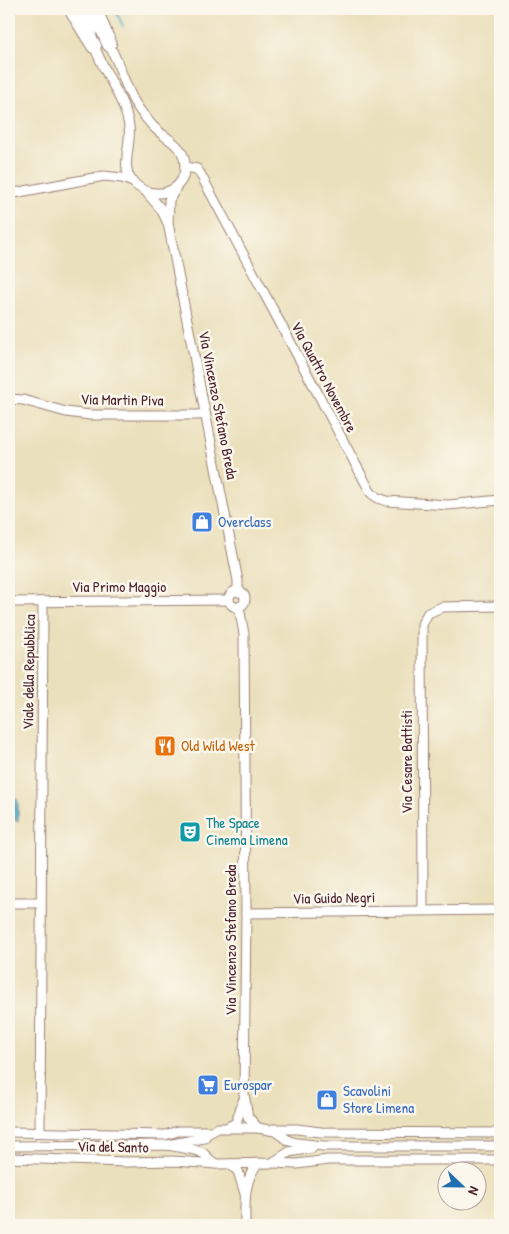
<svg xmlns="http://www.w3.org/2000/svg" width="509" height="1234" font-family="'Patrick Hand',sans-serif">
	<defs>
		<pattern id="water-waves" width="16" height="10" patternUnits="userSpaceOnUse" patternTransform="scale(1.25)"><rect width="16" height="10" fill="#46aac5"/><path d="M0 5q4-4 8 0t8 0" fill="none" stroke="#3c8aa0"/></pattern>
	</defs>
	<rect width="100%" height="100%" fill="#fbf7ec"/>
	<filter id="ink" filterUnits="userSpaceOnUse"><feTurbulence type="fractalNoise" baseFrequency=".02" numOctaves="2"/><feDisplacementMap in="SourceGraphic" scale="10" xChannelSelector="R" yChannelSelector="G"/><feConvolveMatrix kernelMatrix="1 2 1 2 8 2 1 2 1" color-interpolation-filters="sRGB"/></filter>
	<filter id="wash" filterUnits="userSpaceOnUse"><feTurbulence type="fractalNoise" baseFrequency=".0096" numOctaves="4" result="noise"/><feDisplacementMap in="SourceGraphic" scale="20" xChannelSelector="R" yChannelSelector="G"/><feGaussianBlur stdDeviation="1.12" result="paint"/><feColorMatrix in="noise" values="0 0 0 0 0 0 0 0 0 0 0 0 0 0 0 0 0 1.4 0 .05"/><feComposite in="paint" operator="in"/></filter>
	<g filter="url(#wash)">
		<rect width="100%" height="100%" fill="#ebe0bc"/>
		<polygon fill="url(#water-waves)" stroke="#486478" points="14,796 18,801 18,821 11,820 9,817 9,797"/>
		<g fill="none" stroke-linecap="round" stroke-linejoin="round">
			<polyline stroke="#46aac5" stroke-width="2" points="115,9 123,26"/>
		</g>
	</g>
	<g filter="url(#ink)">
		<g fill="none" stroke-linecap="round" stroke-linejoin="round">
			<g stroke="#9a8074" stroke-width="11">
				<g id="minor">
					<polyline points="85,9 99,30"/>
					<path d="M86,12C89,23 91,34 94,45C103,72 124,97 129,126C132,143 120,167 132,181C150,202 185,195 185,166C185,143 163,139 151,124C145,117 139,110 135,103C123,83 119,59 106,40"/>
					<polyline points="185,167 197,169 202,177 371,493 378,498 387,501 448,505 500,500"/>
					<polyline points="176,188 169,200 168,223 238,581 238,592"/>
					<polyline points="147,193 161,209 168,223"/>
					<polyline points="9,194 104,176 122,178 133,182"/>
					<polyline points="9,399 23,400 66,412 90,415 198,415 205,414"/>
					<circle cx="237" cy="599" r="8"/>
					<polyline points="9,602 229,600"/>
					<polyline points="239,607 244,634 246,913 244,1094 248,1117 258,1128"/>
					<polyline points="9,903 40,903"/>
					<polyline points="423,910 422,624 428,613 442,607 500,606"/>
					<polyline points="246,913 500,910"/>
					<polyline points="228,1127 236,1123 243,1101"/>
					<polyline points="273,1129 297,1129 321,1132 500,1133"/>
					<polyline points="9,1132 165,1135 178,1131 210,1131"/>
					<polyline points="40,1132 43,601"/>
					<polyline points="167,1145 204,1138 207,1134 218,1128 258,1128 275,1131 289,1141 297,1143 323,1146 500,1146"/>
					<polyline points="9,1146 167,1145 195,1150 203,1153 210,1160 216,1164 272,1163 289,1152 312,1148"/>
					<polyline points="9,1158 127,1162 173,1161 216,1164"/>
					<polyline points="272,1163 297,1164 328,1160 500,1160"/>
					<polyline points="230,1164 238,1171 245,1194"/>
					<path d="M245,1225C245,1203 243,1181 258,1163"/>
				</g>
			</g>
			<g stroke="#9a8074" stroke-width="16">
				<g id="highway">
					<polyline points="71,9 94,46"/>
					<polyline points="95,9 109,44"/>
				</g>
			</g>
			<use href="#minor" stroke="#fff" stroke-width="9"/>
			<use href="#highway" stroke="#fff" stroke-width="14"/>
		</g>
	</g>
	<defs>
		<g id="shop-square" transform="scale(1.125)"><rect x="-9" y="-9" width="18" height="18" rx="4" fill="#3f7fe0" stroke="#fbf7ec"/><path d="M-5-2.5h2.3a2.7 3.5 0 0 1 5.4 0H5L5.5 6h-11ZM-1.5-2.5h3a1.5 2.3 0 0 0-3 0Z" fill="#fff"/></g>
		<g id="restaurant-square" transform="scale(1.125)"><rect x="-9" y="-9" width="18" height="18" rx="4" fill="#e8710a" stroke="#fbf7ec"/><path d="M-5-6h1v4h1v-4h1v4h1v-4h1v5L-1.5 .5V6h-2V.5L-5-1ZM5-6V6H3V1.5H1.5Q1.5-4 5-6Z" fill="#fff"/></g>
		<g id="theatre-square" transform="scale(1.125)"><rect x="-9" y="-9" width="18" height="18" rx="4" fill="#0f9aa8" stroke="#fbf7ec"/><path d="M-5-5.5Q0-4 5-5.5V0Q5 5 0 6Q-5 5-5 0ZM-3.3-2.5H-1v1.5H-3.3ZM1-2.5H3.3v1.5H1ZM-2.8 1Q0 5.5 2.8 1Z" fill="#fff"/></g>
		<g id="supermarket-square" transform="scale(1.125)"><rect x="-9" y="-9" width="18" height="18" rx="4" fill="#3f7fe0" stroke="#fbf7ec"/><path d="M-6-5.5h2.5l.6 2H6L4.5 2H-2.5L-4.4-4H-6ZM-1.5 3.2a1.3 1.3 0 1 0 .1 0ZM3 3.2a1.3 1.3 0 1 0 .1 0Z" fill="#fff"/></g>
	</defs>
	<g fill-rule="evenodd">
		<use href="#shop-square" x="202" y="522"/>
		<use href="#restaurant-square" x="165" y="746"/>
		<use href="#theatre-square" x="190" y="832"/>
		<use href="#supermarket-square" x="208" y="1085"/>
		<use href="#shop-square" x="327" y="1100"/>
	</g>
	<g text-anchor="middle" stroke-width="5" stroke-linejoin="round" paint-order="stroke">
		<g font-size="15" fill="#4a1f2b" stroke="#fbf7ec">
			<text transform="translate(324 377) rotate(62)" y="5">Via Quattro Novembre</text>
			<text transform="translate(122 400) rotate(1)" y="5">Via Martin Piva</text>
			<text transform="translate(218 405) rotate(79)" y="5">Via Vincenzo Stefano Breda</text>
			<text x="119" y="592">Via Primo Maggio</text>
			<text transform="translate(29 672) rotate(-89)" y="5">Viale della Repubblica</text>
			<text transform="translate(407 762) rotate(-90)" y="5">Via Cesare Battisti</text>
			<text transform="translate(334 898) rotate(-1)" y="5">Via Guido Negri</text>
			<text transform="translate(231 940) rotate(-90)" y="5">Via Vincenzo Stefano Breda</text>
			<text transform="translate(113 1147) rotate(1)" y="5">Via del Santo</text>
		</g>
		<g font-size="15" fill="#366cbe" stroke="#fbf7ec" text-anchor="start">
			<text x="218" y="527">Overclass</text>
			<text x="224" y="1090">Eurospar</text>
			<text x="343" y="1096">Scavolini<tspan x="343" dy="17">Store Limena</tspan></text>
		</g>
		<g font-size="15" fill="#c56008" stroke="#fbf7ec" text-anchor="start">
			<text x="181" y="751">Old Wild West</text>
		</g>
		<g font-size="15" fill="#0d838f" stroke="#fbf7ec" text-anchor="start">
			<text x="206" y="828">The Space<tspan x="206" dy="17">Cinema Limena</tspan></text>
		</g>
	</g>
	<rect width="509" height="1234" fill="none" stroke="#fbf7ec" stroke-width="30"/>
	<g transform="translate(462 1186) rotate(112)"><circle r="24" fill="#fbf7ec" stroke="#b4a19f"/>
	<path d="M0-4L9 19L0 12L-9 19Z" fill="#1f6fb2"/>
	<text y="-8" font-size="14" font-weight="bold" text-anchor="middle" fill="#4a1f2b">N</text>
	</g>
</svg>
